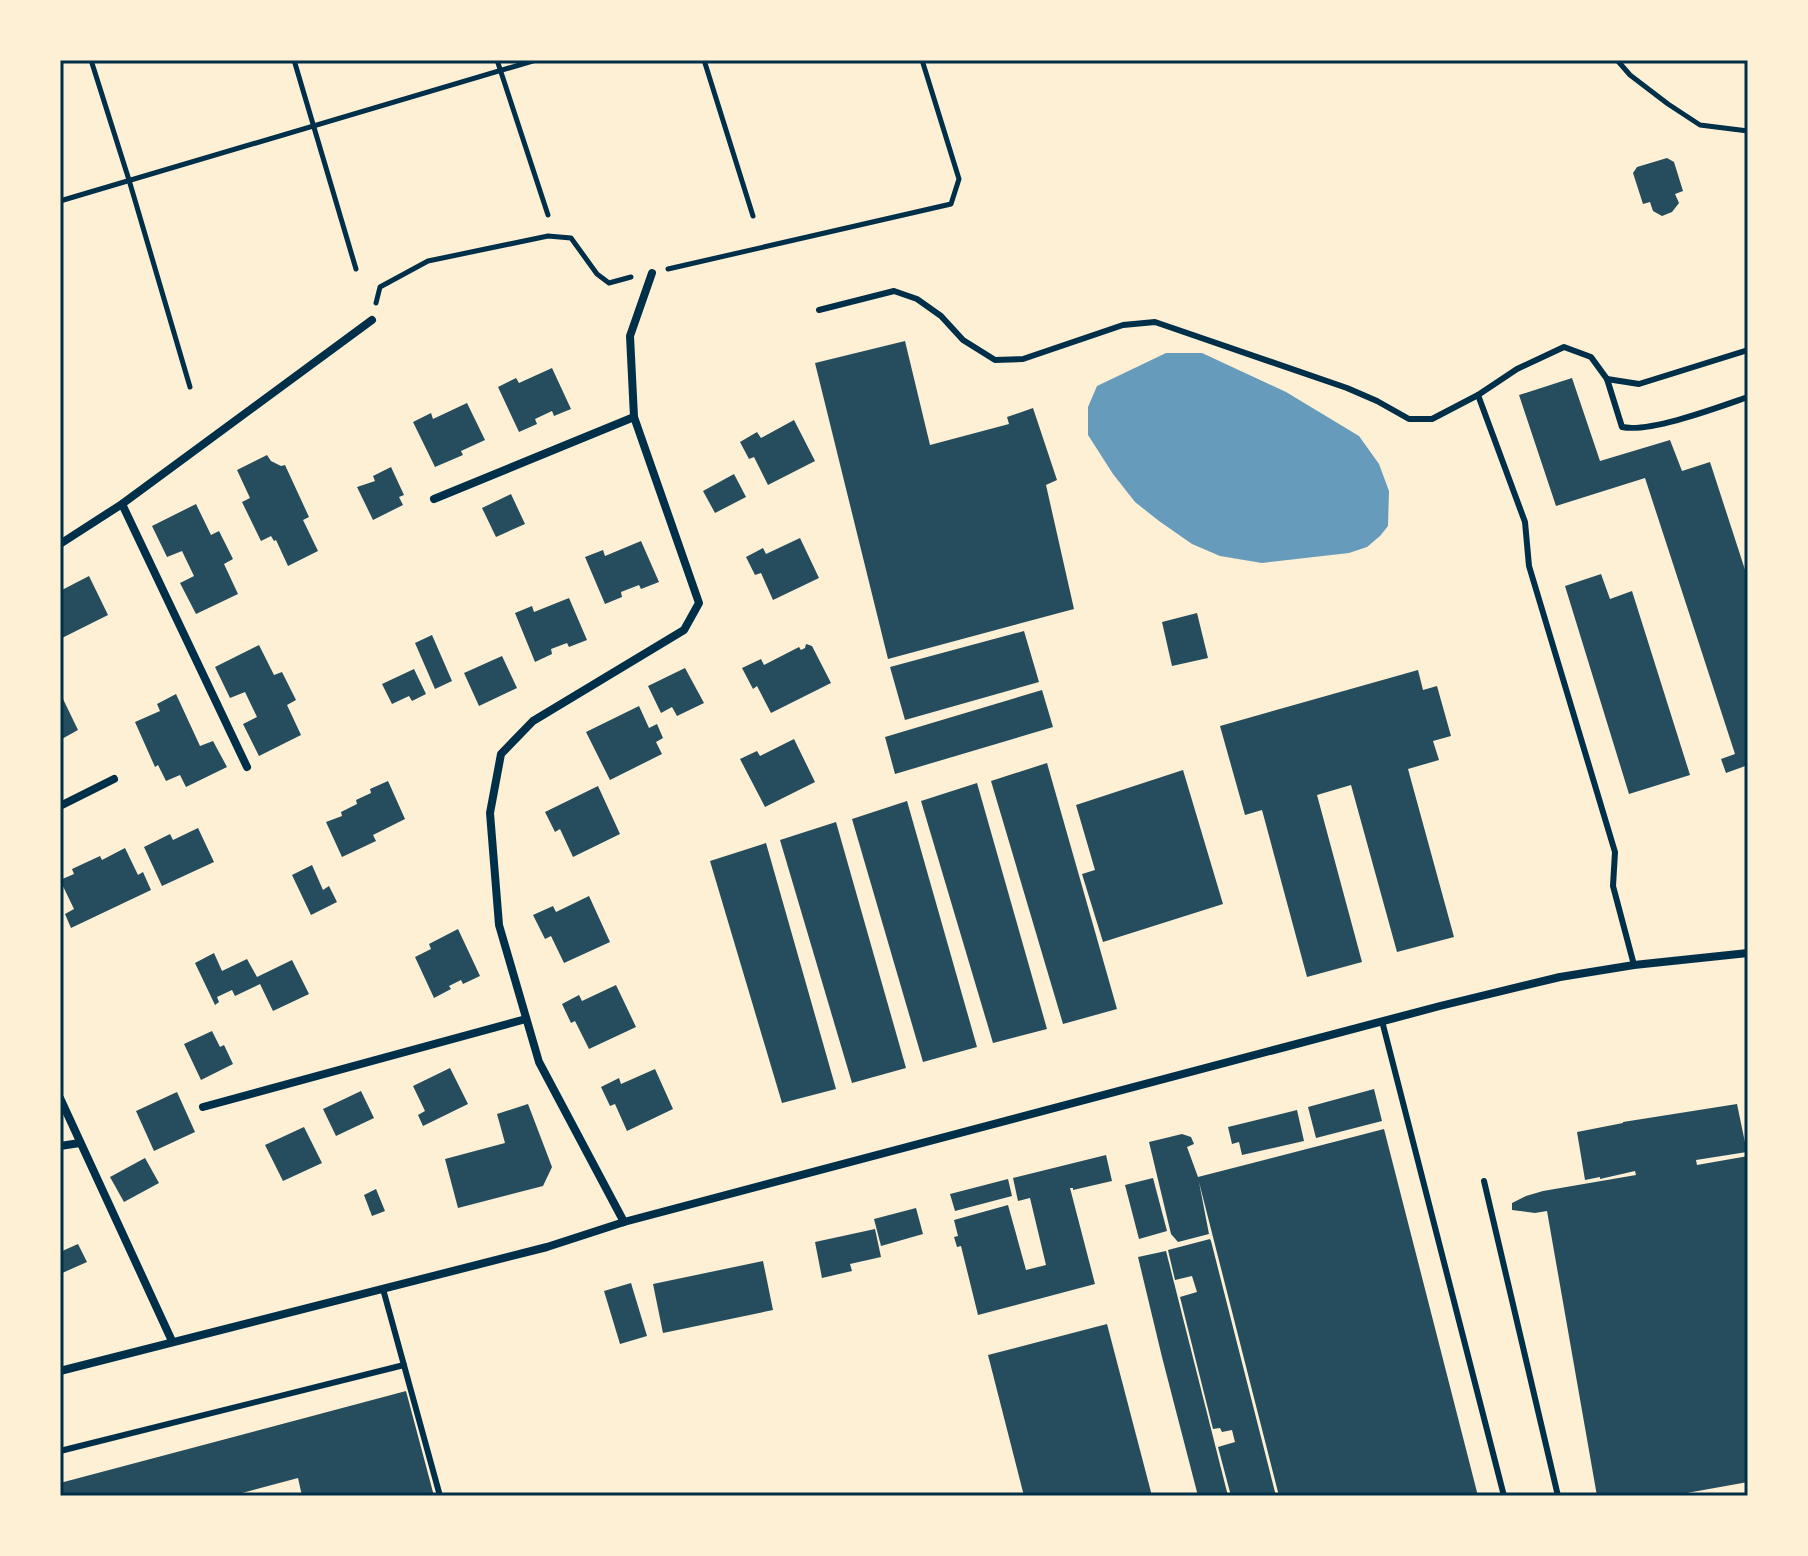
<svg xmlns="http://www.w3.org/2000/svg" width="1808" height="1556" font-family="'Zilla Slab',serif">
	<rect width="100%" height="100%" fill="#fdf0d5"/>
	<polygon fill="#669bbc" points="1166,353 1202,353 1286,392 1359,436 1379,464 1389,491 1388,526 1380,536 1367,547 1349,553 1262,563 1220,556 1192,544 1159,521 1135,502 1113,474 1088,435 1088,407 1097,386"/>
	<g fill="#264d5e">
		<polygon points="1667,158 1674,162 1683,191 1675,194 1679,203 1672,212 1662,216 1653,211 1650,202 1643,204 1633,173 1637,167"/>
		<polygon points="905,341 930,445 1009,424 1007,417 1033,408 1057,480 1046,485 1074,609 888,659 815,363"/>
		<polygon points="552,368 571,409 554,416 552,411 535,419 537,424 519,432 498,387 516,378 519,383"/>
		<polygon points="1572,378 1600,461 1670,440 1682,471 1710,462 1748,579 1748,765 1726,773 1721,759 1735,754 1645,478 1556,506 1519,395"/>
		<polygon points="467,403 485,440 461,451 463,455 435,467 413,422 431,413 433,419"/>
		<polygon points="794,420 815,461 768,485 754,457 749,459 740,442 757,432 761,438"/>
		<polygon points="267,455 271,461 281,466 285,465 309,517 303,520 318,551 288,566 276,540 274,541 271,536 261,541 242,502 250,498 237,470"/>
		<polygon points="391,467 404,495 399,497 403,505 373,520 357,487 375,481 373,476"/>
		<polygon points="734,474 746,497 715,513 703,491"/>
		<polygon points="511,494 525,524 496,537 482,508"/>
		<polygon points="196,504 211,535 219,531 233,559 224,564 238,594 196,614 180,583 194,576 182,551 167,557 152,526"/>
		<polygon points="800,538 819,578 773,600 761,573 755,575 746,557 763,548 766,554"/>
		<polygon points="641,541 659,582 641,589 639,585 621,592 622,597 605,604 585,557 603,550 605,556"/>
		<polygon points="1601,574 1610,599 1632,591 1690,775 1629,794 1565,586"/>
		<polygon points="89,576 108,615 60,639 60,591"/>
		<polygon points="569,598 587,640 569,647 567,643 551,649 552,654 535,662 515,613 532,606 534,612"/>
		<polygon points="1197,613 1208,658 1172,666 1162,622"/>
		<polygon points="1024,631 1039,682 905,720 890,667"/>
		<polygon points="432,635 452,681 435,689 415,643"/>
		<polygon points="806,644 812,646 831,683 771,713 757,686 753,689 742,668 761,659 764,665 799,647 801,650 805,648"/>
		<polygon points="259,645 274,675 282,672 296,700 287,705 301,735 259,756 243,724 257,717 245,692 230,698 215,667"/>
		<polygon points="502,656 517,688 479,706 464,673"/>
		<polygon points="685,668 704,703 677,716 672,707 661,713 648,686"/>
		<polygon points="414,669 426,694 412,701 409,696 392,704 382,684"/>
		<polygon points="1418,670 1423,690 1437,686 1451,736 1433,741 1439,760 1408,769 1454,937 1397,952 1351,785 1317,795 1362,962 1307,977 1262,810 1245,815 1220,726"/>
		<polygon points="1042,690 1053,727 895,774 885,737"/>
		<polygon points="176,694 200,746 213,741 227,767 186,787 180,775 166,781 158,765 155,767 135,722 160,711 157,704"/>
		<polygon points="63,699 78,730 60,740 60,701"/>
		<polygon points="639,706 649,728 657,724 663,738 656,742 662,754 610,780 586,732"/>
		<polygon points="794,739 815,782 765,807 740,759 757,751 760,756"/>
		<polygon points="1047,763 1117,1009 1063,1024 991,781"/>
		<polygon points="1183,770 1223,904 1103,942 1082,874 1095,870 1076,805"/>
		<polygon points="388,781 405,819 373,835 376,841 342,857 326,822 342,816 341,812 357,804 356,800 371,793 370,789"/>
		<polygon points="977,783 1047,1029 993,1043 921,801"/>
		<polygon points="598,786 620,834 573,857 560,829 555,832 545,812"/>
		<polygon points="907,801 977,1047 923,1062 852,819"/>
		<polygon points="836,822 906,1068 852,1083 780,840"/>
		<polygon points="198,828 214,862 162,886 144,847 170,834 173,840"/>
		<polygon points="766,843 836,1089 782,1103 710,861"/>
		<polygon points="125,848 138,875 143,872 151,890 71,928 65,914 74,909 60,880 74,874 72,869 100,856 102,860"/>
		<polygon points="312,865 323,890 329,886 337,902 311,915 292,875"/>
		<polygon points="589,896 610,942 564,963 551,936 545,939 533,915 553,906 556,912"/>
		<polygon points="458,929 480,976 463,984 461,980 449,986 451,989 434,998 415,957 431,949 429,944"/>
		<polygon points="214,953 222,971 247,959 257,977 292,960 309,994 273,1011 260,984 235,996 232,990 217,997 219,1002 215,1005 195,963"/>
		<polygon points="616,985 636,1027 589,1049 575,1021 571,1023 562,1004 579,995 582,1001"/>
		<polygon points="212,1031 220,1047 224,1045 233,1064 201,1080 184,1044"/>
		<polygon points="450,1068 468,1104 423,1126 418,1115 425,1111 413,1086"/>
		<polygon points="655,1069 673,1109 627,1131 615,1104 610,1106 601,1087 619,1078 621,1084"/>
		<polygon points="1374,1089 1382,1121 1316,1138 1308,1107"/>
		<polygon points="361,1091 374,1118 336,1136 323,1109"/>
		<polygon points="177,1092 195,1132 154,1151 136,1111"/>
		<polygon points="528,1104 552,1167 543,1186 458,1208 445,1159 505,1143 497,1114"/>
		<polygon points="1737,1104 1747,1152 1696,1160 1697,1165 1748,1156 1748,1482 1670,1496 1597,1496 1547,1211 1535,1213 1512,1210 1512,1203 1526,1196 1543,1191 1636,1175 1635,1171 1600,1179 1600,1177 1585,1180 1577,1132 1623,1123 1623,1122"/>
		<polygon points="1297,1110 1304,1141 1242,1155 1239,1142 1232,1144 1228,1127"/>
		<polygon points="304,1127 322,1163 283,1181 265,1145"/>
		<polygon points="1384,1129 1478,1496 1279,1496 1199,1182 1209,1234 1178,1242 1171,1234 1149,1142 1182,1134 1191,1137 1194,1144 1187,1147 1198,1177"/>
		<polygon points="1106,1155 1112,1181 1073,1190 1073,1188 1070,1188 1095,1284 978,1315 961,1246 957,1247 954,1237 958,1236 954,1220 1008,1205 1026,1270 1046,1265 1030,1198 1018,1201 1013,1178"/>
		<polygon points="145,1158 159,1183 124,1202 110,1177"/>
		<polygon points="1153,1178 1167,1231 1139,1239 1125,1185"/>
		<polygon points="1008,1179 1012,1196 955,1211 950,1194"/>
		<polygon points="376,1189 385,1211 372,1216 364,1195"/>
		<polygon points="916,1208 923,1234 881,1246 874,1219"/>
		<polygon points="875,1229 881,1257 850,1264 852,1271 822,1278 815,1242"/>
		<polygon points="1210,1239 1211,1241 1276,1496 1231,1496 1218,1447 1235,1442 1232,1430 1222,1432 1220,1428 1213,1429 1180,1297 1197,1292 1192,1276 1175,1280 1168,1250"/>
		<polygon points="78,1244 87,1262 60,1274 60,1252"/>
		<polygon points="1166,1251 1228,1496 1198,1496 1162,1357 1138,1257"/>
		<polygon points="763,1261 773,1310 663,1333 653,1284"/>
		<polygon points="631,1283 647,1336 620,1344 604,1291"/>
		<polygon points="1107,1324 1152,1496 1024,1496 988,1355"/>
		<polygon points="406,1391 434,1496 302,1496 298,1478 231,1496 60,1496 60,1483"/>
	</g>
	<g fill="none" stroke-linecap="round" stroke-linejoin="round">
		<g stroke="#003049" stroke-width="5">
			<polyline points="91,60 129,180 190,387"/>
			<polyline points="294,60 356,269"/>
			<polyline points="497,60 548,215"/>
			<polyline points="704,60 753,216"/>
			<polyline points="1617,60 1630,75 1668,104 1700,125 1748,131"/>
			<polyline points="60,201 536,60"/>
			<polyline points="668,269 951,204 959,179 922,60"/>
			<polyline points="376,303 380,287 428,261 548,236 571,238 597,274 609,283 631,277"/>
		</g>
		<g stroke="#003049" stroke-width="6">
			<path d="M819,310L894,291L917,299L941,316L963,340L995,360L1023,359L1123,325L1155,322L1347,388L1377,401L1409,419H1432L1478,395L1517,369L1564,347L1591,357L1607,379L1622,427C1650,433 1719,407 1748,397"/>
			<polyline points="1607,379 1639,384 1748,350"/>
			<polyline points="1478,395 1525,522 1529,566 1615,852 1613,886 1634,965"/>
			<polyline points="1382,1021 1504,1496"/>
			<polyline points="1484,1181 1558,1496"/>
			<polyline points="383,1289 440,1496"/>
			<polyline points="60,1451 404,1365"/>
		</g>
		<g stroke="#003049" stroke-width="8">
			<polyline points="434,499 634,417"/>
			<polyline points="122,504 247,767"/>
			<polyline points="60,544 122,504 372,320"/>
			<polyline points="60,806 114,779"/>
			<polyline points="60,1098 172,1341"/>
			<polyline points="203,1107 526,1019"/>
			<polyline points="60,1146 80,1143"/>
			<polyline points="624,1222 539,1062 499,925 490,813 501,754 533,721 684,630 699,603 634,417 630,336 652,273"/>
			<polyline points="60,1371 547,1247 624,1222 1440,1006 1560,977 1634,965 1748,953"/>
		</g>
	</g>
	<rect width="1808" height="1556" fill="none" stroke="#fdf0d5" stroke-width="124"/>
	<rect x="62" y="62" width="1684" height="1432" fill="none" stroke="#003049" stroke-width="3"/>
</svg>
